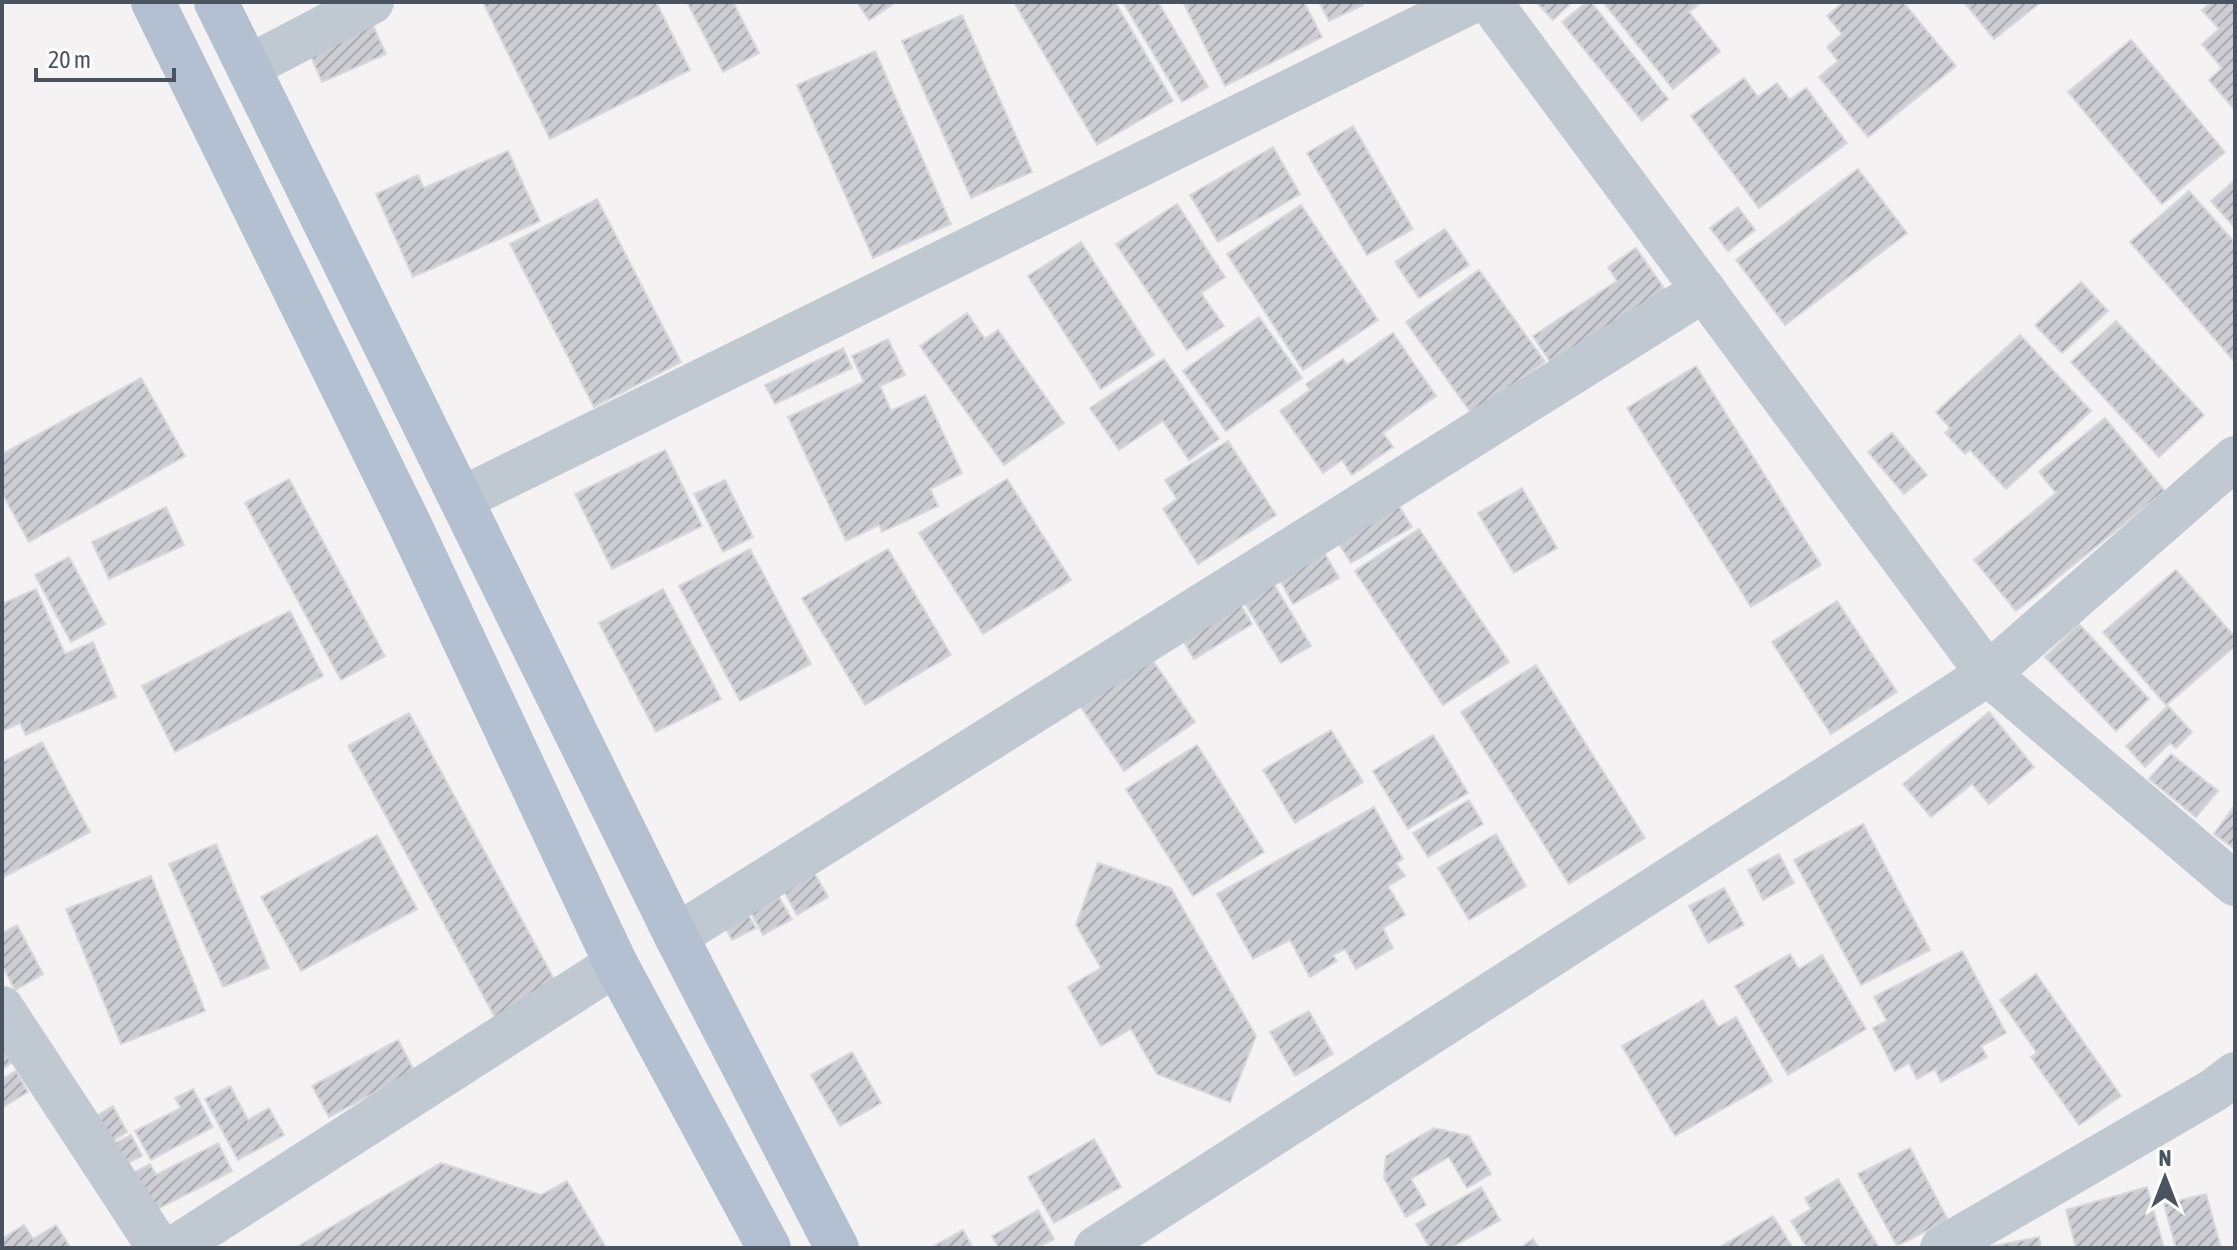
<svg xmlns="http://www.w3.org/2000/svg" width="2237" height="1250" font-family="'Asap Condensed',sans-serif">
	<defs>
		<pattern id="building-hatch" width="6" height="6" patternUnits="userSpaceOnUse" patternTransform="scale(2)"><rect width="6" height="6" fill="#ccced4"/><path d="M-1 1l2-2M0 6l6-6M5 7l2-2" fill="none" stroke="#a8aaaf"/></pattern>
	</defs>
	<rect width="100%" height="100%" fill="#f4f2f2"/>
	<g fill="url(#building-hatch)" stroke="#d6d8dd" stroke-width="2">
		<polygon points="483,2 656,2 690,70 550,139"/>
		<polygon points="687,2 733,2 759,53 723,72"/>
		<polygon points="857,2 896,2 869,20"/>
		<polygon points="1014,2 1115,2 1173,101 1097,145"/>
		<polygon points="1123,2 1158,2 1208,87 1182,102"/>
		<polygon points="1183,2 1304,2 1322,37 1225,86"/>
		<polygon points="1319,2 1361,2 1363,5 1329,21"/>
		<polygon points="1536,2 1572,2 1553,20"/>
		<polygon points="1587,2 1591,2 1668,99 1642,121 1562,22"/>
		<polygon points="1603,2 1702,2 1689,12 1720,51 1673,89"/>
		<polygon points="1844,2 1903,2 1956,66 1868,137 1819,77 1838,61 1827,47 1842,34 1827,16"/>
		<polygon points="1964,2 2041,2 1994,39"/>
		<polygon points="2212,2 2235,2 2235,110 2209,80 2222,68 2202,44 2219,29 2202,10"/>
		<polygon points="962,15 1032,172 971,198 902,41"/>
		<polygon points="371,21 386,54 322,82 308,50"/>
		<polygon points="2131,40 2225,152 2162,204 2068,92"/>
		<polygon points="875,51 951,224 873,258 797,85"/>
		<polygon points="1744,78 1758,97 1777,83 1790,100 1806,88 1847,143 1759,208 1691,116"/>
		<polygon points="1353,126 1413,229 1367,255 1307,153"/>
		<polygon points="1273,147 1300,194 1218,242 1190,195"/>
		<polygon points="508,151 540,221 413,277 376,194 418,175 424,188"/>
		<polygon points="1858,169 1907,233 1785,325 1736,260"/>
		<polygon points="2235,180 2235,228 2211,201"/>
		<polygon points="2189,191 2235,243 2235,362 2130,242"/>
		<polygon points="597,199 681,362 594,407 510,244"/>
		<polygon points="1177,204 1225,277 1201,293 1224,326 1187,350 1116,244"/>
		<polygon points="1301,205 1378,320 1303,370 1227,254"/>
		<polygon points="1738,207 1755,230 1728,251 1710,228"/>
		<polygon points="1445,229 1469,265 1419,298 1395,262"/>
		<polygon points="1081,242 1154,355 1101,389 1028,276"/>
		<polygon points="1636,248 1668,294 1555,369 1533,336 1617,281 1608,267"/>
		<polygon points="1479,270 1545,362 1472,414 1406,322"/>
		<polygon points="2081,282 2108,311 2062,353 2035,325"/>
		<polygon points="967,313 985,339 998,330 1064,423 1004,465 920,346"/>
		<polygon points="1259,317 1302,378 1226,431 1183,371"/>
		<polygon points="2116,321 2204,415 2159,457 2071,362"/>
		<polygon points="1393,333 1436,396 1383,433 1393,447 1352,475 1342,460 1323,473 1280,411 1310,390 1306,384 1343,359 1347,365"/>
		<polygon points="2020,335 2091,411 2006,489 1970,450 1965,454 1945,433 1950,428 1936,412"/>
		<polygon points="888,339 905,375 880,386 891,411 925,395 962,473 930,489 938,506 882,532 879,525 846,541 788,417 864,382 852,356"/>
		<polygon points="843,348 852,368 775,404 765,385"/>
		<polygon points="1164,359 1219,439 1189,460 1163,421 1119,450 1090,408"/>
		<polygon points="1696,366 1821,565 1751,607 1627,408"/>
		<polygon points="141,378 185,456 29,542 2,493 2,454"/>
		<polygon points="2105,418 2165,491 2016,611 1974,560 2056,493 2039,472"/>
		<polygon points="1892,433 1927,475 1904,494 1868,452"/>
		<polygon points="1228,441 1276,515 1198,564 1163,509 1177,499 1165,480"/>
		<polygon points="665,450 702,526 612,569 575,494"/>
		<polygon points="289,479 385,656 341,680 245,503"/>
		<polygon points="1007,479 1071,580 983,634 919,533"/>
		<polygon points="725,480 753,537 723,552 694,494"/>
		<polygon points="1522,488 1557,548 1514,573 1478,513"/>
		<polygon points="1397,503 1412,527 1351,563 1336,539"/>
		<polygon points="166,507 184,545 109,579 92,542"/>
		<polygon points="1419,529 1509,662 1443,705 1355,571"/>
		<polygon points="1321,547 1339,578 1293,604 1276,573"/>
		<polygon points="750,549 811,664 740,701 679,586"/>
		<polygon points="888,549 951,655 865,705 802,598"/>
		<polygon points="69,557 105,624 71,642 35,575"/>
		<polygon points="2176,570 2235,637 2235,646 2166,705 2103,632"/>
		<polygon points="1269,576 1311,646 1281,663 1239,594"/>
		<polygon points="36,589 65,654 93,642 116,697 26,735 20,723 2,731 2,604"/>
		<polygon points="663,589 721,699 656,732 599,623"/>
		<polygon points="1235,595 1252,624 1194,659 1177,630"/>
		<polygon points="1837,601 1897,692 1831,734 1772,642"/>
		<polygon points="290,611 323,676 175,752 142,686"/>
		<polygon points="2079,624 2149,699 2116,731 2045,657"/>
		<polygon points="1151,658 1195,722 1124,771 1080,706"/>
		<polygon points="1536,665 1645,838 1569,884 1461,712"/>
		<polygon points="2168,706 2192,732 2176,748 2170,743 2145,767 2126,746"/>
		<polygon points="1989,712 2034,767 1989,804 1972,784 1931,817 1903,784"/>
		<polygon points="409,713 560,990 498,1023 348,746"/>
		<polygon points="1331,730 1363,782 1295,823 1263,770"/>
		<polygon points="1433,735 1468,793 1408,829 1373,771"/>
		<polygon points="42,742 90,832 2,878 2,762"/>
		<polygon points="1197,745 1264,852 1193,896 1126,789"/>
		<polygon points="2171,754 2218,791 2196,817 2149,779"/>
		<polygon points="1469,800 1483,824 1428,857 1413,833"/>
		<polygon points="2235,805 2235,849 2214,834"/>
		<polygon points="1374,807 1403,859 1396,863 1405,876 1388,886 1405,915 1383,928 1393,948 1356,969 1345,949 1333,955 1337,961 1310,977 1290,940 1253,959 1217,894"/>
		<polygon points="1863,824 1930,950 1861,985 1794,860"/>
		<polygon points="1496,834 1526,886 1469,920 1438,868"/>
		<polygon points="377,835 417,909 301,971 261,897"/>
		<polygon points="216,844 269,968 223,987 169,864"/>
		<polygon points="1779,854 1794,883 1763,900 1748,870"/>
		<polygon points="1098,863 1171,888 1256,1036 1230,1102 1157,1074 1131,1029 1101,1046 1068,987 1101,968 1076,925"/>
		<polygon points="809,864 828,897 797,915 779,882"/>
		<polygon points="151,876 205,1011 121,1044 66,909"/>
		<polygon points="773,887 792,919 763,935 745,902"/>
		<polygon points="1724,888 1744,925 1708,943 1689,906"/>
		<polygon points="742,905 756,928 732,940 719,917"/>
		<polygon points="17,925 43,974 15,990 2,965 2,933"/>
		<polygon points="1962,951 2006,1033 1981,1046 1987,1057 1941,1082 1935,1069 1917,1079 1909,1063 1895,1071 1873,1028 1887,1021 1874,997"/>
		<polygon points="1790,954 1799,969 1822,955 1866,1029 1788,1075 1735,986"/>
		<polygon points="2036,974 2121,1096 2079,1125 2031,1057 2037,1053 2000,1000"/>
		<polygon points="1703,1000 1718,1027 1736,1017 1772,1081 1675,1136 1622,1046"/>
		<polygon points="1309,1011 1333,1054 1295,1076 1270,1032"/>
		<polygon points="398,1040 415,1072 329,1117 312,1086"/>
		<polygon points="2,1046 12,1063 2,1069"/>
		<polygon points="852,1052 881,1103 840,1126 811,1075"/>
		<polygon points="16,1071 28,1092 3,1107 2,1079"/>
		<polygon points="230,1086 248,1120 269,1108 284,1135 238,1160 205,1099"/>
		<polygon points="193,1089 213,1127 151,1160 135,1131 181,1108 175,1098"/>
		<polygon points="113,1106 127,1132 112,1141 98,1115"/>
		<polygon points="1434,1128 1469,1136 1491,1174 1467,1188 1449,1157 1411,1179 1426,1205 1406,1217 1384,1178 1386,1156"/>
		<polygon points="131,1135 142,1156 119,1167 107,1147"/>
		<polygon points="1094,1139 1121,1187 1054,1223 1028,1177"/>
		<polygon points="218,1143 232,1171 150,1213 129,1175 150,1164 156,1175"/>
		<polygon points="1910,1148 1948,1220 1897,1246 1858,1174"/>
		<polygon points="441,1163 541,1195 567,1181 605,1246 601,1248 295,1248"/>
		<polygon points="1838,1179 1879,1248 1807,1248 1791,1221 1811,1209 1805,1198"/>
		<polygon points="1481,1187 1500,1220 1450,1248 1430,1248 1416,1224"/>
		<polygon points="2147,1187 2164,1248 2076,1248 2066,1210"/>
		<polygon points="2206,1194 2221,1248 2176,1248 2164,1204"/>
		<polygon points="1038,1210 1054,1239 1037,1248 999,1248 992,1236"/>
		<polygon points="1773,1216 1793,1248 1718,1248"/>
		<polygon points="24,1225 33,1239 56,1225 70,1247 2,1248 2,1239"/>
		<polygon points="963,1230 973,1248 930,1248"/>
		<polygon points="2039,1237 2041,1248 1982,1248"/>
		<polygon points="1533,1239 1539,1248 1520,1248"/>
	</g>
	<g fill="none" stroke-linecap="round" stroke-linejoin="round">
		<g stroke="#c0c8d1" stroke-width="44">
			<polyline points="1490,2 1988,674 2235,884"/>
			<polyline points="248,67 372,2"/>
			<polyline points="461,499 1471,2"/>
			<polyline points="676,936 1704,290"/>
			<polyline points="2,1008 159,1248"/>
			<polyline points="174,1248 616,964"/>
			<polyline points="1096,1248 1988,674 2235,458"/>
			<polyline points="1942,1248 2214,1090 2235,1074"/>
		</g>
		<g stroke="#b2c0d1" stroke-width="44">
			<polyline points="153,2 408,521 616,964 769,1248"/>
			<polyline points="216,2 676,936 837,1248"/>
		</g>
	</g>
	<rect width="2237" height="1250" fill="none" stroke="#495460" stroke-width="8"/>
	<g transform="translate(2165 1178)" stroke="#ffffff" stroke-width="6" paint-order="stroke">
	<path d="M0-6L14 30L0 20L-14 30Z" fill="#495460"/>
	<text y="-12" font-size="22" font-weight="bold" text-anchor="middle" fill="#495460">N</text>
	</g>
	<path d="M36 68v12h138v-12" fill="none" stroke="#495460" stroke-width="4"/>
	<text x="48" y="68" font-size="24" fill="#495460" stroke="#ffffff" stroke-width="6" paint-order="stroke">20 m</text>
</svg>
